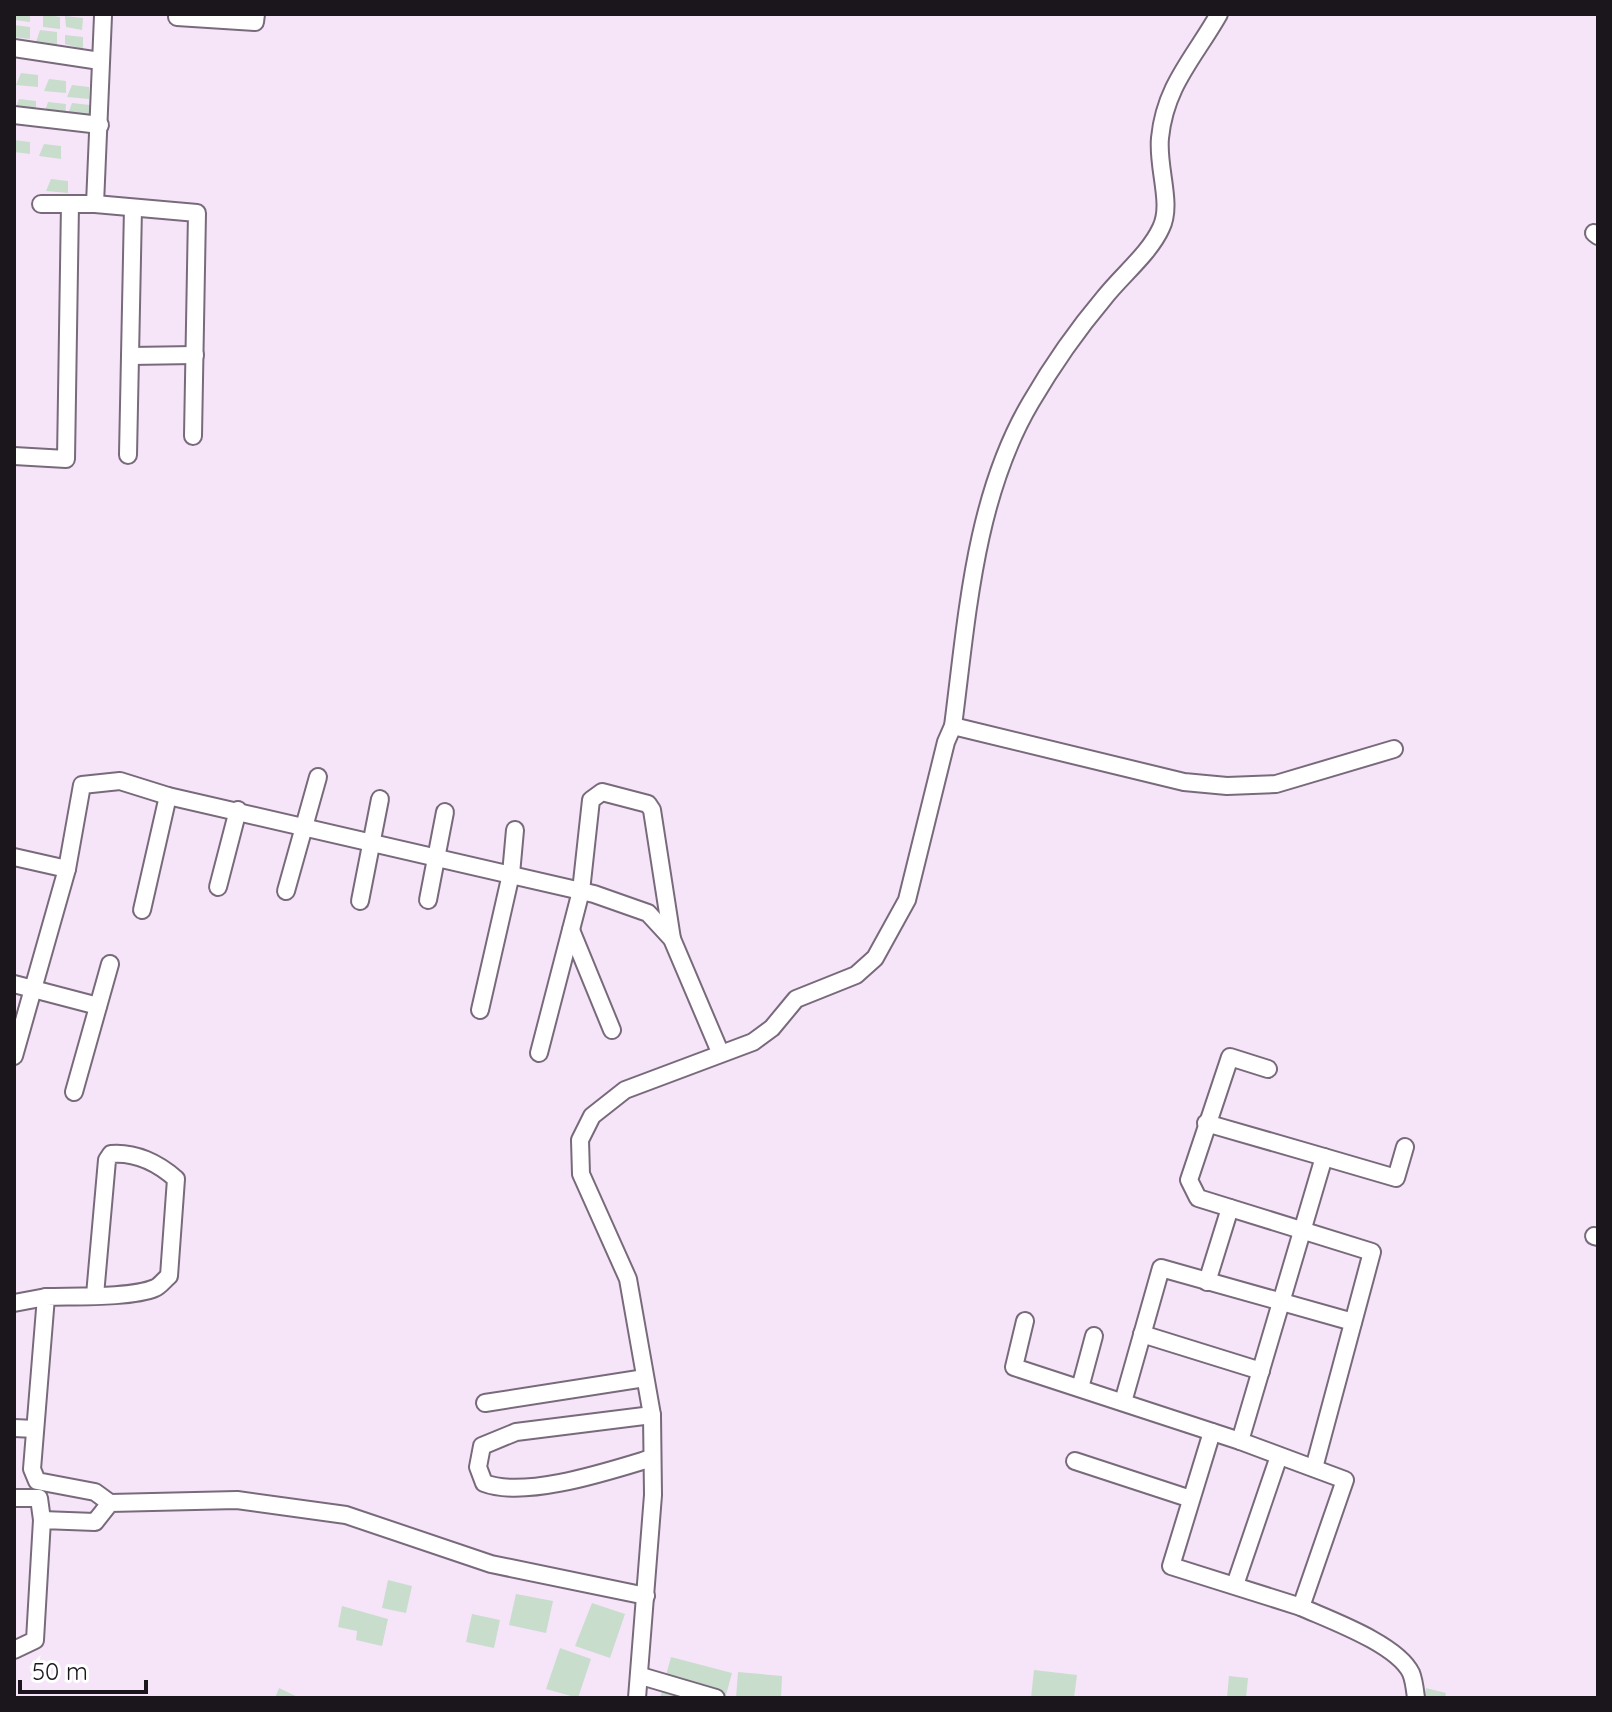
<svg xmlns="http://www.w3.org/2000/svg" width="1612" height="1712" font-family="Quicksand,sans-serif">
	<rect width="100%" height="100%" fill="#f6e5f9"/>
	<g fill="#c8ddcc">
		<polygon points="14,14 30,14 30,22 14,20"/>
		<polygon points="43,14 60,17 60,29 43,27"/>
		<polygon points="65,16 83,18 82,30 66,27"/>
		<polygon points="14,25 30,27 30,39 14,37"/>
		<polygon points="40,30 57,32 57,45 36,42"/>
		<polygon points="65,35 83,37 83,49 65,44"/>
		<polygon points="21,73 38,75 38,87 16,85"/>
		<polygon points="49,79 66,81 66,93 44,91"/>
		<polygon points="72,85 89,87 89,99 67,97"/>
		<polygon points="19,99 36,101 36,113 15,110"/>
		<polygon points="48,102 66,104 65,116 44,114"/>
		<polygon points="72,103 90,105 90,117 68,114"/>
		<polygon points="14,140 30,142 30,154 14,152"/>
		<polygon points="44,144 61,146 61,159 39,156"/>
		<polygon points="51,179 68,181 68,193 46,191"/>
		<polygon points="388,1580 412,1586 406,1613 382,1608"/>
		<polygon points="516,1594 553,1601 546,1633 509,1625"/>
		<polygon points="592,1603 625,1614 610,1658 575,1646"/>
		<polygon points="342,1606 388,1619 382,1646 356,1640 357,1631 338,1627"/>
		<polygon points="472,1614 500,1620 494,1648 466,1642"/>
		<polygon points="560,1648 591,1659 578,1698 546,1689"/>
		<polygon points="671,1657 732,1673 726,1695 665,1679"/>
		<polygon points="1034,1670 1077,1675 1074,1698 1031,1698"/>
		<polygon points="738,1672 782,1676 781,1698 736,1698"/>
		<polygon points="1229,1676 1248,1678 1246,1698 1227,1698"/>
		<polygon points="664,1685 701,1698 660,1698"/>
		<polygon points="279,1688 300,1698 275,1698"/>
		<polygon points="1426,1688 1446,1693 1445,1698 1424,1698"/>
	</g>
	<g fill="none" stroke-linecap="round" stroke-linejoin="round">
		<g stroke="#786a7b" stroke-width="20">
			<g id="minor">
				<polyline points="177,17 255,22 256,14"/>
				<polyline points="14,48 100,61"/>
				<polyline points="14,115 100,125"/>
				<polyline points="41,204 95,204 197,213 193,436"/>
				<polyline points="95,204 103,16"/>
				<polyline points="1594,233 1598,236"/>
				<polyline points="130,356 195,355"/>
				<polyline points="128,455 133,208"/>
				<polyline points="14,456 66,459 70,204"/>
				<polyline points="953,726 1184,782 1227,786 1276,784 1394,749"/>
				<polyline points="14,857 67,869"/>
				<polyline points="218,887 238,810"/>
				<polyline points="286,891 318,777"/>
				<polyline points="428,900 445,812"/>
				<polyline points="360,901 380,799"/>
				<polyline points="142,910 168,796"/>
				<polyline points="571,930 612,1030"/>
				<polyline points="14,984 98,1006"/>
				<polyline points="480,1010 511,874 515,830"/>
				<polyline points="539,1053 581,891 591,800 602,792 648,804 652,810 672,939"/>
				<polyline points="14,1056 67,869 82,785 120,781 168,796 594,894 648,913 672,939 720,1052"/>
				<polyline points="1268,1069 1230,1057 1189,1180 1198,1198 1372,1252 1314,1468"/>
				<polyline points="74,1092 110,964"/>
				<polyline points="1206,1123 1324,1157"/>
				<path d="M1405,1147L1396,1178L1324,1157L1240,1441L1345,1480L1301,1607C1330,1620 1397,1644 1411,1673C1414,1680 1415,1690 1416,1698"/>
				<polyline points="1594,1236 1598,1237"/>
				<polyline points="1207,1282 1230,1208"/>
				<path d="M95,1295L107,1160L111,1154C135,1152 158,1163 176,1179L169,1276C165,1279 160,1286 155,1288C132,1298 73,1296 46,1297L32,1469L37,1481L95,1492L110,1503"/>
				<polyline points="14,1303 46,1297"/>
				<polyline points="1025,1321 1014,1367 1240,1441"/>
				<polyline points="1142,1334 1261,1371"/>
				<polyline points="1080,1388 1094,1336"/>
				<polyline points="1123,1402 1161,1268 1353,1322"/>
				<polyline points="485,1403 645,1378"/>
				<path d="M652,1415L516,1432L482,1446L478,1467L484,1483C525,1499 609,1471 652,1458"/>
				<polyline points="14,1428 35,1429"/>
				<polyline points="1212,1432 1171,1566 1301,1607"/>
				<polyline points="1075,1461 1191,1499"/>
				<polyline points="14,1498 39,1498 42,1520"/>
				<polyline points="1235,1585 1279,1456"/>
				<polyline points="14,1650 35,1640 42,1520 95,1522 110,1503 237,1500 346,1515 491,1564 646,1596"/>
				<polyline points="641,1676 716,1698"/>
				<path d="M637,1698L653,1495L652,1415L628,1279L581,1174L580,1140L592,1116L625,1090L753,1042L772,1028L796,999L856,975L875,958L907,900L946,742L953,726C967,619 974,498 1031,402C1052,366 1077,330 1104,298C1122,275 1149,254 1161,228C1173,204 1157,168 1160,138C1165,86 1194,58 1219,14"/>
			</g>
		</g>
		<use href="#minor" stroke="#fff" stroke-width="16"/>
	</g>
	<rect width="1612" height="1712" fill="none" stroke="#1b161c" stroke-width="32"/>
	<path d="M20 1680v12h126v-12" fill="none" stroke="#1b161c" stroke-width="4"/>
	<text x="32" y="1680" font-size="24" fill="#1b161c" stroke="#ffffff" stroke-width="6" paint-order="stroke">50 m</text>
</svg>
